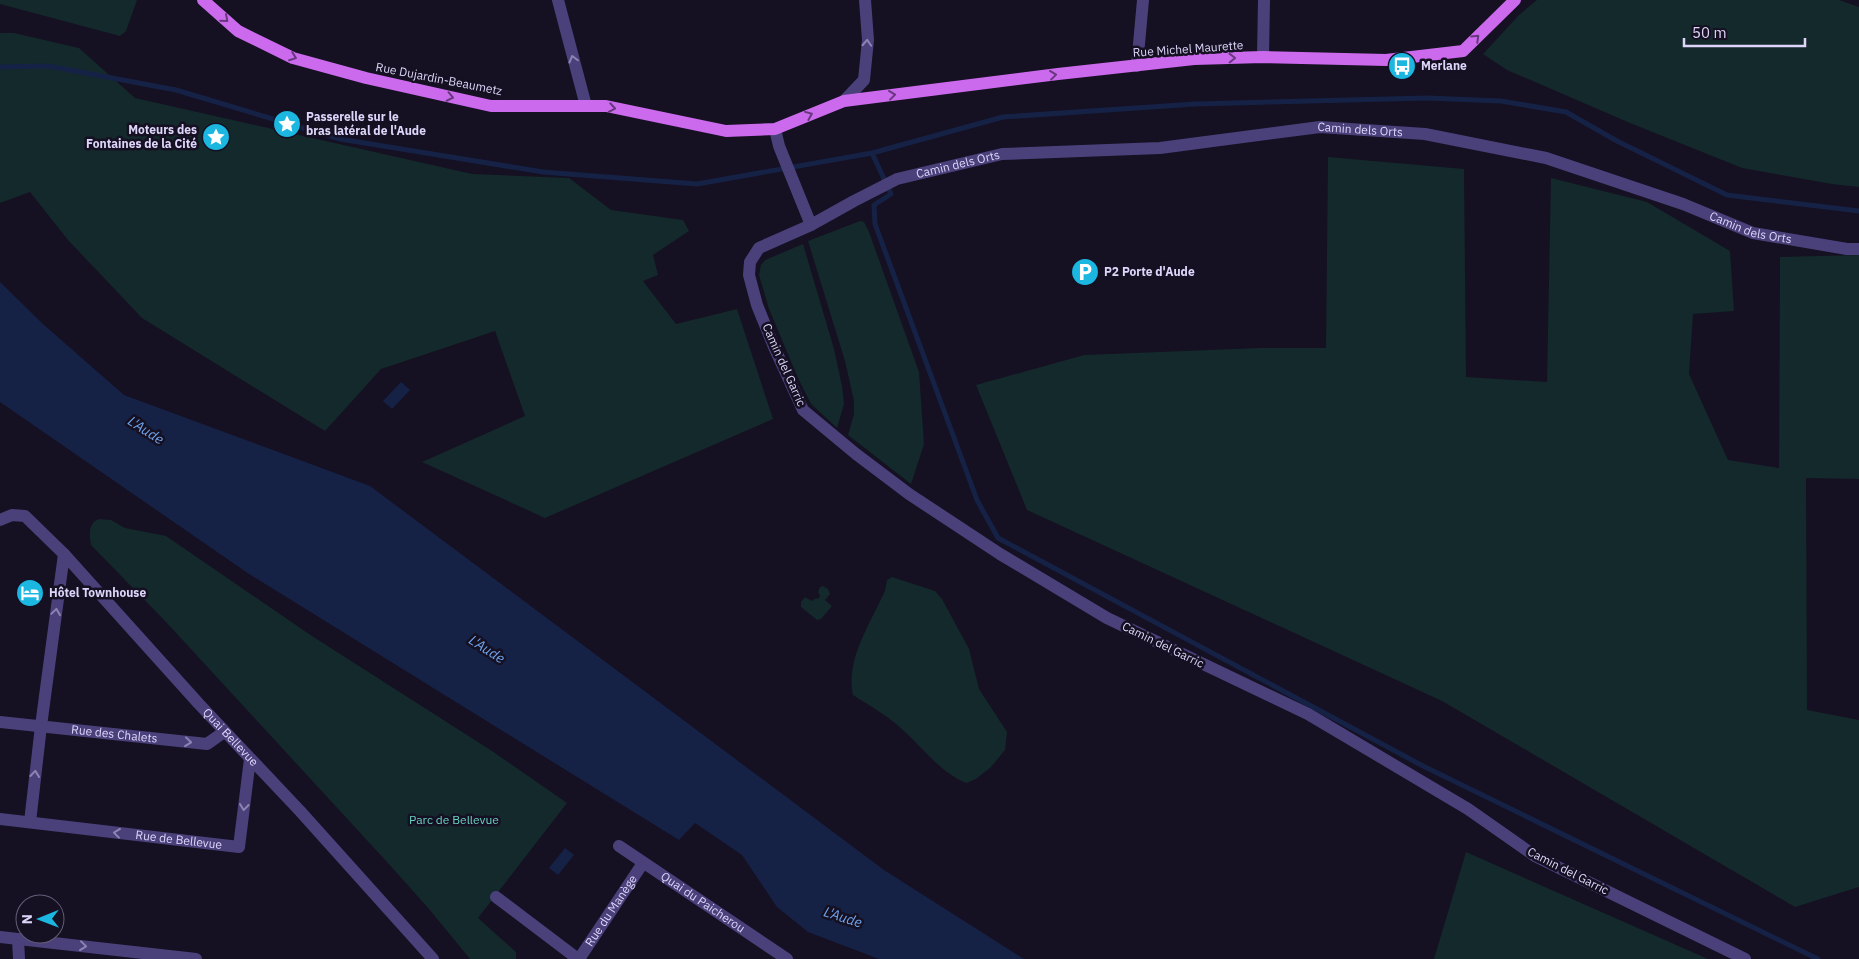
<svg xmlns="http://www.w3.org/2000/svg" width="1859" height="959" font-family="'IBM Plex Sans',sans-serif">
	<rect width="100%" height="100%" fill="#151022"/>
	<g fill="#14292b">
		<polygon points="0,0 137,0 126,31 120,36 0,4"/>
		<polygon points="1537,0 1839,0 1859,7 1859,187 1832,184 1742,168 1630,123 1507,70 1483,54 1519,15"/>
		<polygon points="0,33 14,33 79,48 135,98 472,174 569,178 611,210 683,220 689,231 653,255 658,275 643,281 676,324 737,309 773,419 545,518 422,462 525,416 495,331 381,369 325,431 142,318 68,240 30,192 0,203"/>
		<polygon points="1328,157 1464,169 1466,377 1547,382 1551,178 1647,202 1730,251 1734,311 1693,314 1689,374 1728,460 1779,468 1780,257 1859,255 1859,479 1806,478 1807,710 1859,720 1859,887 1795,907 1442,701 1027,510 976,385 1084,355 1260,348 1326,348"/>
		<polygon points="860,221 864,222 869,232 919,372 924,444 911,484 848,435 854,414 854,401 845,361 808,241"/>
		<polygon points="803,244 834,349 842,386 844,404 837,428 811,404 798,378 769,309 759,275 761,265 765,260"/>
		<path d="M99,519L111,520L125,528L166,536L312,636L492,751L567,803L478,918L516,952V959H470L429,909L387,862L166,622L91,545C89,535 88,523 99,519Z"/>
		<path d="M892,577L935,591L942,599L969,649L979,689L1007,732L1005,750L991,767L976,779L966,783C940,772 924,749 904,731C890,717 870,706 853,695C845,660 871,622 885,591L887,580Z"/>
		<polygon points="823,586 828,589 830,594 825,600 832,606 821,619 817,620 801,607 801,602 805,597 812,601 816,598 818,599 820,596 818,592 820,587"/>
		<polygon points="1466,852 1708,959 1434,959"/>
	</g>
	<g fill="#152246">
		<polygon points="0,282 43,324 124,395 370,486 884,870 1024,959 879,959 808,932 777,907 742,855 695,823 679,840 249,574 0,402"/>
		<polygon points="401,382 410,390 392,409 383,401"/>
		<polygon points="565,848 574,855 558,875 549,868"/>
	</g>
	<g fill="none" stroke-linecap="round" stroke-linejoin="round">
		<g stroke="#152246" stroke-width="5">
			<polyline points="0,67 48,66 176,90 340,139 543,172 697,184 872,153 1003,117 1195,104 1427,98 1501,101 1566,112 1617,141 1727,195 1859,211"/>
			<polyline points="872,153 891,194 874,205 875,224 977,500 998,538 1423,766 1818,959"/>
		</g>
		<g stroke="#4a417b" stroke-width="12">
			<polyline points="558,0 586,106"/>
			<polyline points="1263,57 1264,0"/>
			<polyline points="1137,66 1143,0"/>
			<polyline points="844,101 864,80 868,40 865,0"/>
			<polyline points="775,129 779,146 811,225"/>
			<path id="s1" d="M0,520L12,515L25,516L64,554L199,704L300,811L433,959"/>
			<path id="s2" d="M0,722L207,744L224,732"/>
			<path id="s3" d="M0,819L239,847L250,759"/>
			<polyline points="30,822 41,726 64,554"/>
			<path id="s4" d="M619,846L787,959"/>
			<polyline points="496,897 578,959"/>
			<polyline points="0,937 196,959"/>
			<polyline points="18,939 19,959"/>
			<path id="s5" d="M579,959L643,863"/>
			<path id="s6" d="M1745,959L1535,856L1468,809L1308,714L1107,618L1000,554L909,494L856,454L803,410L774,347L757,305L749,275L750,262L759,248L811,225L854,201L897,179L1002,154L1160,148L1320,127L1425,134L1546,158L1683,204L1753,233L1847,249H1859"/>
		</g>
		<polyline stroke="#cb6aed" stroke-width="12" points="203,0 238,31 293,58 366,78 491,106 606,106 726,131 775,129 844,101 1058,74 1194,59 1263,57 1386,60 1463,51 1515,0"/>
	</g>
	<defs><path id="oneway-chevron" d="M-2-3.5L2.5 0L-2 3.5" fill="none" stroke-width="1.6" stroke-linecap="round" stroke-linejoin="round" transform="scale(1.25)"/></defs>
	<g stroke="#67387d">
		<use href="#oneway-chevron" transform="translate(225 19) rotate(41)"/>
		<use href="#oneway-chevron" transform="translate(1476 38) rotate(-44)"/>
		<use href="#oneway-chevron" transform="translate(293 57) rotate(21)"/>
		<use href="#oneway-chevron" transform="translate(1232 58) rotate(-1)"/>
		<use href="#oneway-chevron" transform="translate(1053 75) rotate(-7)"/>
		<use href="#oneway-chevron" transform="translate(892 95) rotate(-7)"/>
		<use href="#oneway-chevron" transform="translate(450 97) rotate(12)"/>
		<use href="#oneway-chevron" transform="translate(612 108) rotate(10)"/>
		<use href="#oneway-chevron" transform="translate(809 115) rotate(-22)"/>
	</g>
	<g stroke="#8d84b4">
		<use href="#oneway-chevron" transform="translate(867 43) rotate(-87)"/>
		<use href="#oneway-chevron" transform="translate(573 59) rotate(-105)"/>
		<use href="#oneway-chevron" transform="translate(56 612) rotate(-82)"/>
		<use href="#oneway-chevron" transform="translate(188 742) rotate(6)"/>
		<use href="#oneway-chevron" transform="translate(35 774) rotate(-84)"/>
		<use href="#oneway-chevron" transform="translate(244 807) rotate(97)"/>
		<use href="#oneway-chevron" transform="translate(117 833) rotate(-173)"/>
		<use href="#oneway-chevron" transform="translate(83 946) rotate(7)"/>
	</g>
	<defs>
		<g id="bus-disc" transform="scale(1.4375)"><circle r="9.5" fill="#1bb7e1" stroke="#151022"/><path d="M-5-6H5V4H4V6H2V4H-2V6H-4V4H-5ZM-3.5-4V0h7V-4ZM-3.5 1.2v1.5H-2V1.2ZM2 1.2v1.5H3.5V1.2Z" fill="#fff"/></g>
		<g id="sight-disc" transform="scale(1.4375)"><circle r="9.5" fill="#1bb7e1" stroke="#151022"/><path d="M0-6L1.8-2.2L6-1.7L2.9 1.2L3.7 5.4L0 3.3L-3.7 5.4L-2.9 1.2L-6-1.7L-1.8-2.2Z" fill="#fff"/></g>
		<g id="parking-disc" transform="scale(1.4375)"><circle r="9.5" fill="#1bb7e1" stroke="#151022"/><path d="M-3.5-5.5H1a3.5 3.5 0 0 1 0 7H-1V5.5H-3.5ZM-1-3.4V-.6H.8a1.4 1.4 0 0 0 0-2.8Z" fill="#fff"/></g>
		<g id="hotel-disc" transform="scale(1.4375)"><circle r="9.5" fill="#1bb7e1" stroke="#151022"/><path d="M-6-4.5h1.5V1H6V5H4.5V3h-9V5H-6ZM-4 0a1.8 1.8 0 1 1 3.6 0ZM.5 0V-2.5h3Q6-2.5 6 0Z" fill="#fff"/></g>
	</defs>
	<g fill-rule="evenodd">
		<use href="#bus-disc" x="1402" y="66"/>
		<use href="#sight-disc" x="287" y="124"/>
		<use href="#sight-disc" x="216" y="137"/>
		<use href="#parking-disc" x="1085" y="272"/>
		<use href="#hotel-disc" x="30" y="593"/>
	</g>
	<g text-anchor="middle" stroke-width="5" stroke-linejoin="round" paint-order="stroke">
		<g font-size="12" fill="#ded6fa" stroke="#151022">
			<text transform="translate(1188 49) rotate(-4)" y="4">Rue Michel Maurette</text>
			<text transform="translate(439 79) rotate(11)" y="4">Rue Dujardin-Beaumetz</text>
			<text dy="4" stroke="none"><textPath href="#s6" startOffset="1891">Camin dels Orts</textPath></text>
			<text dy="4" stroke="none"><textPath href="#s6" startOffset="1486">Camin dels Orts</textPath></text>
			<text dy="4" stroke="none"><textPath href="#s6" startOffset="2296">Camin dels Orts</textPath></text>
			<text transform="translate(784 365) rotate(66)" y="4">Camin del Garric</text>
			<text transform="translate(1163 645) rotate(26)" y="4">Camin del Garric</text>
			<text dy="4" stroke="none"><textPath href="#s2" startOffset="115">Rue des Chalets</textPath></text>
			<text dy="4" stroke="none"><textPath href="#s1" startOffset="328">Quai Bellevue</textPath></text>
			<text dy="4" stroke="none"><textPath href="#s3" startOffset="180">Rue de Bellevue</textPath></text>
			<text transform="translate(1568 871) rotate(27)" y="4">Camin del Garric</text>
			<text dy="4" stroke="none"><textPath href="#s4" startOffset="101">Quai du Paicherou</textPath></text>
			<text dy="4" stroke="none"><textPath href="#s5" startOffset="58">Rue du Manège</textPath></text>
		</g>
		<g font-size="12" font-weight="bold" fill="#ded6fa" stroke="#151022" text-anchor="start">
			<text x="1421" y="70">Merlane</text>
			<text x="306" y="121">Passerelle sur le<tspan x="306" dy="14">bras latéral de l'Aude</tspan></text>
			<text x="197" y="134" text-anchor="end">Moteurs des<tspan x="197" dy="14">Fontaines de la Cité</tspan></text>
			<text x="1104" y="276">P2 Porte d'Aude</text>
			<text x="49" y="597">Hôtel Townhouse</text>
		</g>
		<g font-size="12" fill="#6ad2c4" stroke="#151022">
			<text x="454" y="824">Parc de Bellevue</text>
		</g>
		<g font-size="14" font-style="italic" fill="#70a5ee" stroke="#151022">
			<text transform="translate(146 430) rotate(33)" y="5">L'Aude</text>
			<text transform="translate(487 649) rotate(33)" y="5">L'Aude</text>
			<text transform="translate(843 917) rotate(18)" y="5">L'Aude</text>
		</g>
	</g>
	<g transform="translate(40 919) rotate(269)"><circle r="24" fill="#151022" stroke="#655f78"/>
	<path d="M0-4L9 19L0 12L-9 19Z" fill="#1bb7e1"/>
	<text y="-8" font-size="14" font-weight="bold" text-anchor="middle" fill="#ded6fa">N</text>
	</g>
	<path d="M1684 38v8h121v-8" fill="none" stroke="#ded6fa" stroke-width="2.5"/>
	<text x="1692" y="38" font-size="15" fill="#ded6fa" stroke="#151022" stroke-width="4" paint-order="stroke">50 m</text>
</svg>
